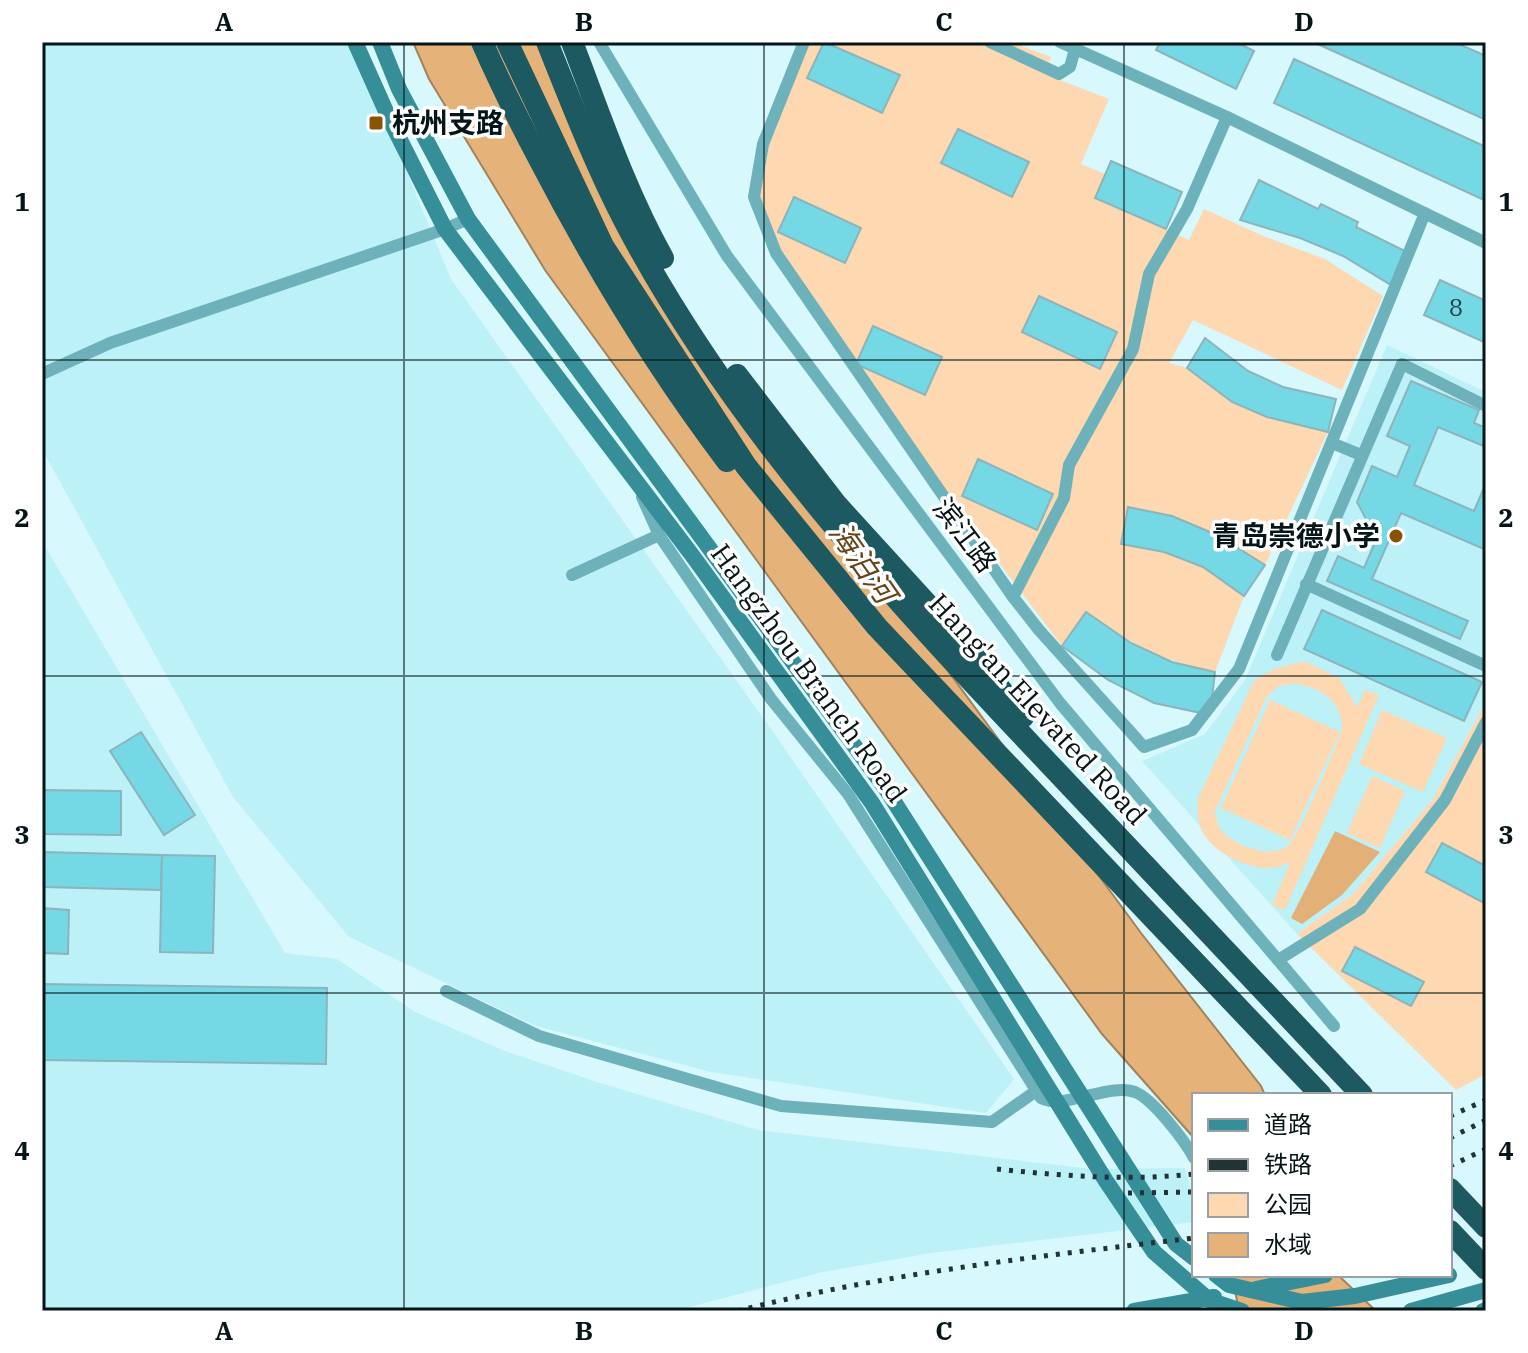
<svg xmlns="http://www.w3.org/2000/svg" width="1528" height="1353" font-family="'IBM Plex Serif','Noto Sans SC',serif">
	<rect width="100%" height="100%" fill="#d7f8fc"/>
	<g fill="#bdf1f8">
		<polygon points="42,42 353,42 451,279 771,729 1014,1079 986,1113 711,1072 536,1026 349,937 233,797 42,449"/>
		<polygon points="1387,345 1486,392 1486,702 1433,799 1353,894 1297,934 1142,761 1205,734 1245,680"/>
		<polygon points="42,541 285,953 337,959 415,1012 505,1051 597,1082 758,1130 1092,1169 1185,1168 1194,1201 1194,1222 931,1253 823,1272 674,1311 42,1311"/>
	</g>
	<g fill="#fdd8b0" fill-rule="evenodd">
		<path d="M807,42H1011L1051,57L1044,74L1109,99L1081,164L1105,174L1095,198L1189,240L1204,209L1261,235L1325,259L1383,296L1342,390L1193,320L1169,363L1187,368L1232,402L1266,417L1328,432L1264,567L1217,535L1172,516L1129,508L1164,552L1203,567L1244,596L1215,672C1158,659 1133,645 1086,612L1062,646L938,482L776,253L754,197L763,144Z"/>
		<path d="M1306,662L1339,678L1357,707L1365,690L1379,695L1285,910L1272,905L1290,863C1284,864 1278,868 1272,868C1248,870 1211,852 1201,829C1197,819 1197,809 1198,798L1254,681C1270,669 1286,664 1306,662ZM1293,683C1321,688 1342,699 1342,730C1334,750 1299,839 1286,847C1273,855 1258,851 1244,846C1227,839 1216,829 1215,811L1267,696L1279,686Z"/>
		<polygon points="1270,700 1340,732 1290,840 1221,808"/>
		<polygon points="1486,702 1486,1074 1456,1090 1297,934 1353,894 1433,799"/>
		<polygon points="1382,710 1447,738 1423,792 1359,764"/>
		<polygon points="1372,776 1405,791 1380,848 1347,833"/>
	</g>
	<polygon fill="#e3b077" points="1335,831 1380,852 1342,895 1302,924 1291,918"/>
	<g fill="#e5b279" stroke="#a2835c" stroke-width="2">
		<polygon points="413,42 538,42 590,155 708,345 1141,933 1261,1086 1265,1095 1194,1095 1194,1138 1102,1034 545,270 429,79"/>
		<polygon points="1232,1275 1338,1275 1376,1311 1239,1311"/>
	</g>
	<g fill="#75d8e5" stroke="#8cb4ba" stroke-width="2">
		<polygon points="824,42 900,75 882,113 807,78"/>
		<polygon points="1160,42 1236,42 1254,51 1236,89 1156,50"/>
		<polygon points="1313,42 1454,42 1486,56 1486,120"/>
		<polygon points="1294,59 1486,147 1486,201 1274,103"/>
		<polygon points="958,129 1029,162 1012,197 941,163"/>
		<polygon points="1111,161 1182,192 1166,229 1095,198"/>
		<polygon points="1259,180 1318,209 1321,204 1358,222 1356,227 1413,255 1396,288 1343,256 1300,238 1240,220"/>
		<polygon points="794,197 861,228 845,263 778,232"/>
		<polygon points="1440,280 1486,301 1486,343 1424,315"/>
		<polygon points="1039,296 1117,332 1100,369 1022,332"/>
		<polygon points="873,326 942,357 925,395 856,364"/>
		<polygon points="1205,338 1248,371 1283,387 1336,399 1328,432 1267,417 1232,402 1187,368"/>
		<polygon points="1411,381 1479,410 1474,423 1486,428 1486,447 1438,427 1414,485 1474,511 1486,483 1486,550 1401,513 1372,579 1468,621 1460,639 1327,581 1338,556 1364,568 1382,526 1366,519 1357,502 1372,466 1397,477 1410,446 1387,436"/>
		<polygon points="978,459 1053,494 1037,530 962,496"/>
		<polygon points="1128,507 1172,516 1217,535 1265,565 1244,596 1203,567 1164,552 1121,544"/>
		<polygon points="1322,610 1482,682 1464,721 1304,649"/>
		<polygon points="1086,612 1131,643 1172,662 1215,672 1210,715 1154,703 1108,680 1062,646"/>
		<polygon points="141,732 195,815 164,835 110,751"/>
		<polygon points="42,790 121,791 121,835 42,834"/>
		<polygon points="1442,843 1486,866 1486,904 1426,872"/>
		<polygon points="42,852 162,855 161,890 42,887"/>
		<polygon points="162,855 215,856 213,953 160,952"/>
		<polygon points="42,908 69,910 68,954 42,953"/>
		<polygon points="1355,947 1424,982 1411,1006 1342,971"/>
		<polygon points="42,984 327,988 326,1064 42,1060"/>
	</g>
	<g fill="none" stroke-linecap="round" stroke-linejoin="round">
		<g stroke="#6db1ba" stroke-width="12">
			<polyline points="599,42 727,256 1060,703 1334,1026"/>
			<polyline points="804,42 763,144 754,197 776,253 1013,597 1039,630 1144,747 1192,730 1239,669 1425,213"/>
			<polyline points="990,42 1059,74 1070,67 1075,49"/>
			<polyline points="1060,42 1227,117 1486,243"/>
			<polyline points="42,374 110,343 445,229 468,219"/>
			<polyline points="1332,443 1361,455"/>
			<path d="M642,497L659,535L771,699L848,794L1041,1098C1054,1104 1064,1101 1078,1098C1095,1095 1118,1086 1135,1092C1153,1099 1185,1141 1194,1158"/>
			<polyline points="572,575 659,535"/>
			<polyline points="1306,584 1486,666"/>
			<polyline points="1013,597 1064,498 1069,465 1133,349 1149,274 1187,209 1227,117"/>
			<polyline points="1277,655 1402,364 1486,406"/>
			<polyline points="1278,960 1360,909 1445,800 1486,722"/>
			<polyline points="446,991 539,1036 781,1106 992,1122 1036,1091"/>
		</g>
		<g stroke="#358e98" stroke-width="16">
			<polyline points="355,42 389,118 445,229 692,555 872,803 1106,1181 1154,1252 1209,1300 1242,1311"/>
			<polyline points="380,42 399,89 468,219 886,789 1176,1244 1194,1258"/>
			<polyline points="1216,1275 1229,1285 1302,1302 1355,1296 1449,1275"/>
			<polyline points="1256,1289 1325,1275"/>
			<polyline points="1134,1311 1214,1297"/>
			<polyline points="1411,1311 1486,1290"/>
			<polyline points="1483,1311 1486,1310"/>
		</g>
		<g stroke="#1c5960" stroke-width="22">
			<path d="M482,42C499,81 518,119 538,157C593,263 655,366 727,461"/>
			<polyline points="507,42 603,246 746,466 877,627 1321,1095"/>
			<path d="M547,42C571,102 595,164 625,222C730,422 884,589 1038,752C1146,866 1254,981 1362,1095"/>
			<path d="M572,42C600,115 625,190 663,258"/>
			<polyline points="737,375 836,504 970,651 1023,717"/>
			<polyline points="1450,1189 1486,1227"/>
			<polyline points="1450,1231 1486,1269"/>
		</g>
		<g stroke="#223336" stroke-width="5" stroke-dasharray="4 8" stroke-linecap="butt">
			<polyline points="1450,1116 1486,1100"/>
			<polyline points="1450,1138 1486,1120"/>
			<polyline points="1450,1166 1486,1149"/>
			<path d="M997,1169C1063,1176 1128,1181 1194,1174"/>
			<polyline points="1128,1193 1194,1192"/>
			<path d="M737,1311C887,1273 1040,1256 1194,1238"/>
		</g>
	</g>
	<path fill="none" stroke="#061517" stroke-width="2" stroke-opacity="0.55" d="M404,42V1311M764,42V1311M1124,42V1311M42,360H1486M42,676H1486M42,993H1486"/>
	<g fill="#895401" stroke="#fff" stroke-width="3">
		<rect x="368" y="115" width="16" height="16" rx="4"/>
		<circle cx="1396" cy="536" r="8"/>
	</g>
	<g text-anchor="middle" stroke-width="7" stroke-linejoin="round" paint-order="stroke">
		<g font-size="24" fill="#22464a">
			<text x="1456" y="316">8</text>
		</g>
		<g font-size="28" font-weight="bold" fill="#061517" stroke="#fff" text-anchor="start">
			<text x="392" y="133">杭州支路</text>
			<text x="1380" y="546" text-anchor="end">青岛崇德小学</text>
		</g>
		<g font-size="28" fill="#061517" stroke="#fff">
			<text transform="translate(965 535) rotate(53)" y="10">滨江路</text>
			<text transform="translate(809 673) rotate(54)" y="10">Hangzhou Branch Road</text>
			<text transform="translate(1038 709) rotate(47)" y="10">Hang'an Elevated Road</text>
		</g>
		<g font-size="30" font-style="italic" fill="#67441a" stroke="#fff">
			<text transform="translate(862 563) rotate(55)" y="10">海泊河</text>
		</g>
	</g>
	<rect width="1528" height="1353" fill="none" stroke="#ffffff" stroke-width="88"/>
	<rect x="1192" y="1093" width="260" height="184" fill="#ffffff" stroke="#9ba1a2" stroke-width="2"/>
	<rect x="1208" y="1119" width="40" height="12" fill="#358e98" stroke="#9ba1a2" stroke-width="2"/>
	<text x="1264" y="1133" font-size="24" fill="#061517">道路</text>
	<rect x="1208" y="1159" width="40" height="12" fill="#223336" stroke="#9ba1a2" stroke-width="2"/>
	<text x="1264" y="1173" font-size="24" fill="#061517">铁路</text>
	<rect x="1208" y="1193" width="40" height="24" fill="#fdd8b0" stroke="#9ba1a2" stroke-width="2"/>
	<text x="1264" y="1213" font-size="24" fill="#061517">公园</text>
	<rect x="1208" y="1233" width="40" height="24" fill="#e5b279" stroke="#9ba1a2" stroke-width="2"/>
	<text x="1264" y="1253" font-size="24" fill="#061517">水域</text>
	<rect x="44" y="44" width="1440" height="1265" fill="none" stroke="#061517" stroke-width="3"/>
	<g font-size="26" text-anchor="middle" font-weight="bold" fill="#061517">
		<text x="224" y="31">A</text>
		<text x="584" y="31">B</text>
		<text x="944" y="31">C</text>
		<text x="1304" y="31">D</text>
		<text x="22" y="211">1</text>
		<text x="1506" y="211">1</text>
		<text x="22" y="527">2</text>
		<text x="1506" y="527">2</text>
		<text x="22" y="844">3</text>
		<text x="1506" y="844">3</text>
		<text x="22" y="1160">4</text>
		<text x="1506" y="1160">4</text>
		<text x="224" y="1340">A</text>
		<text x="584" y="1340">B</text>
		<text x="944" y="1340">C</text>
		<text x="1304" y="1340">D</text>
	</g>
</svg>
